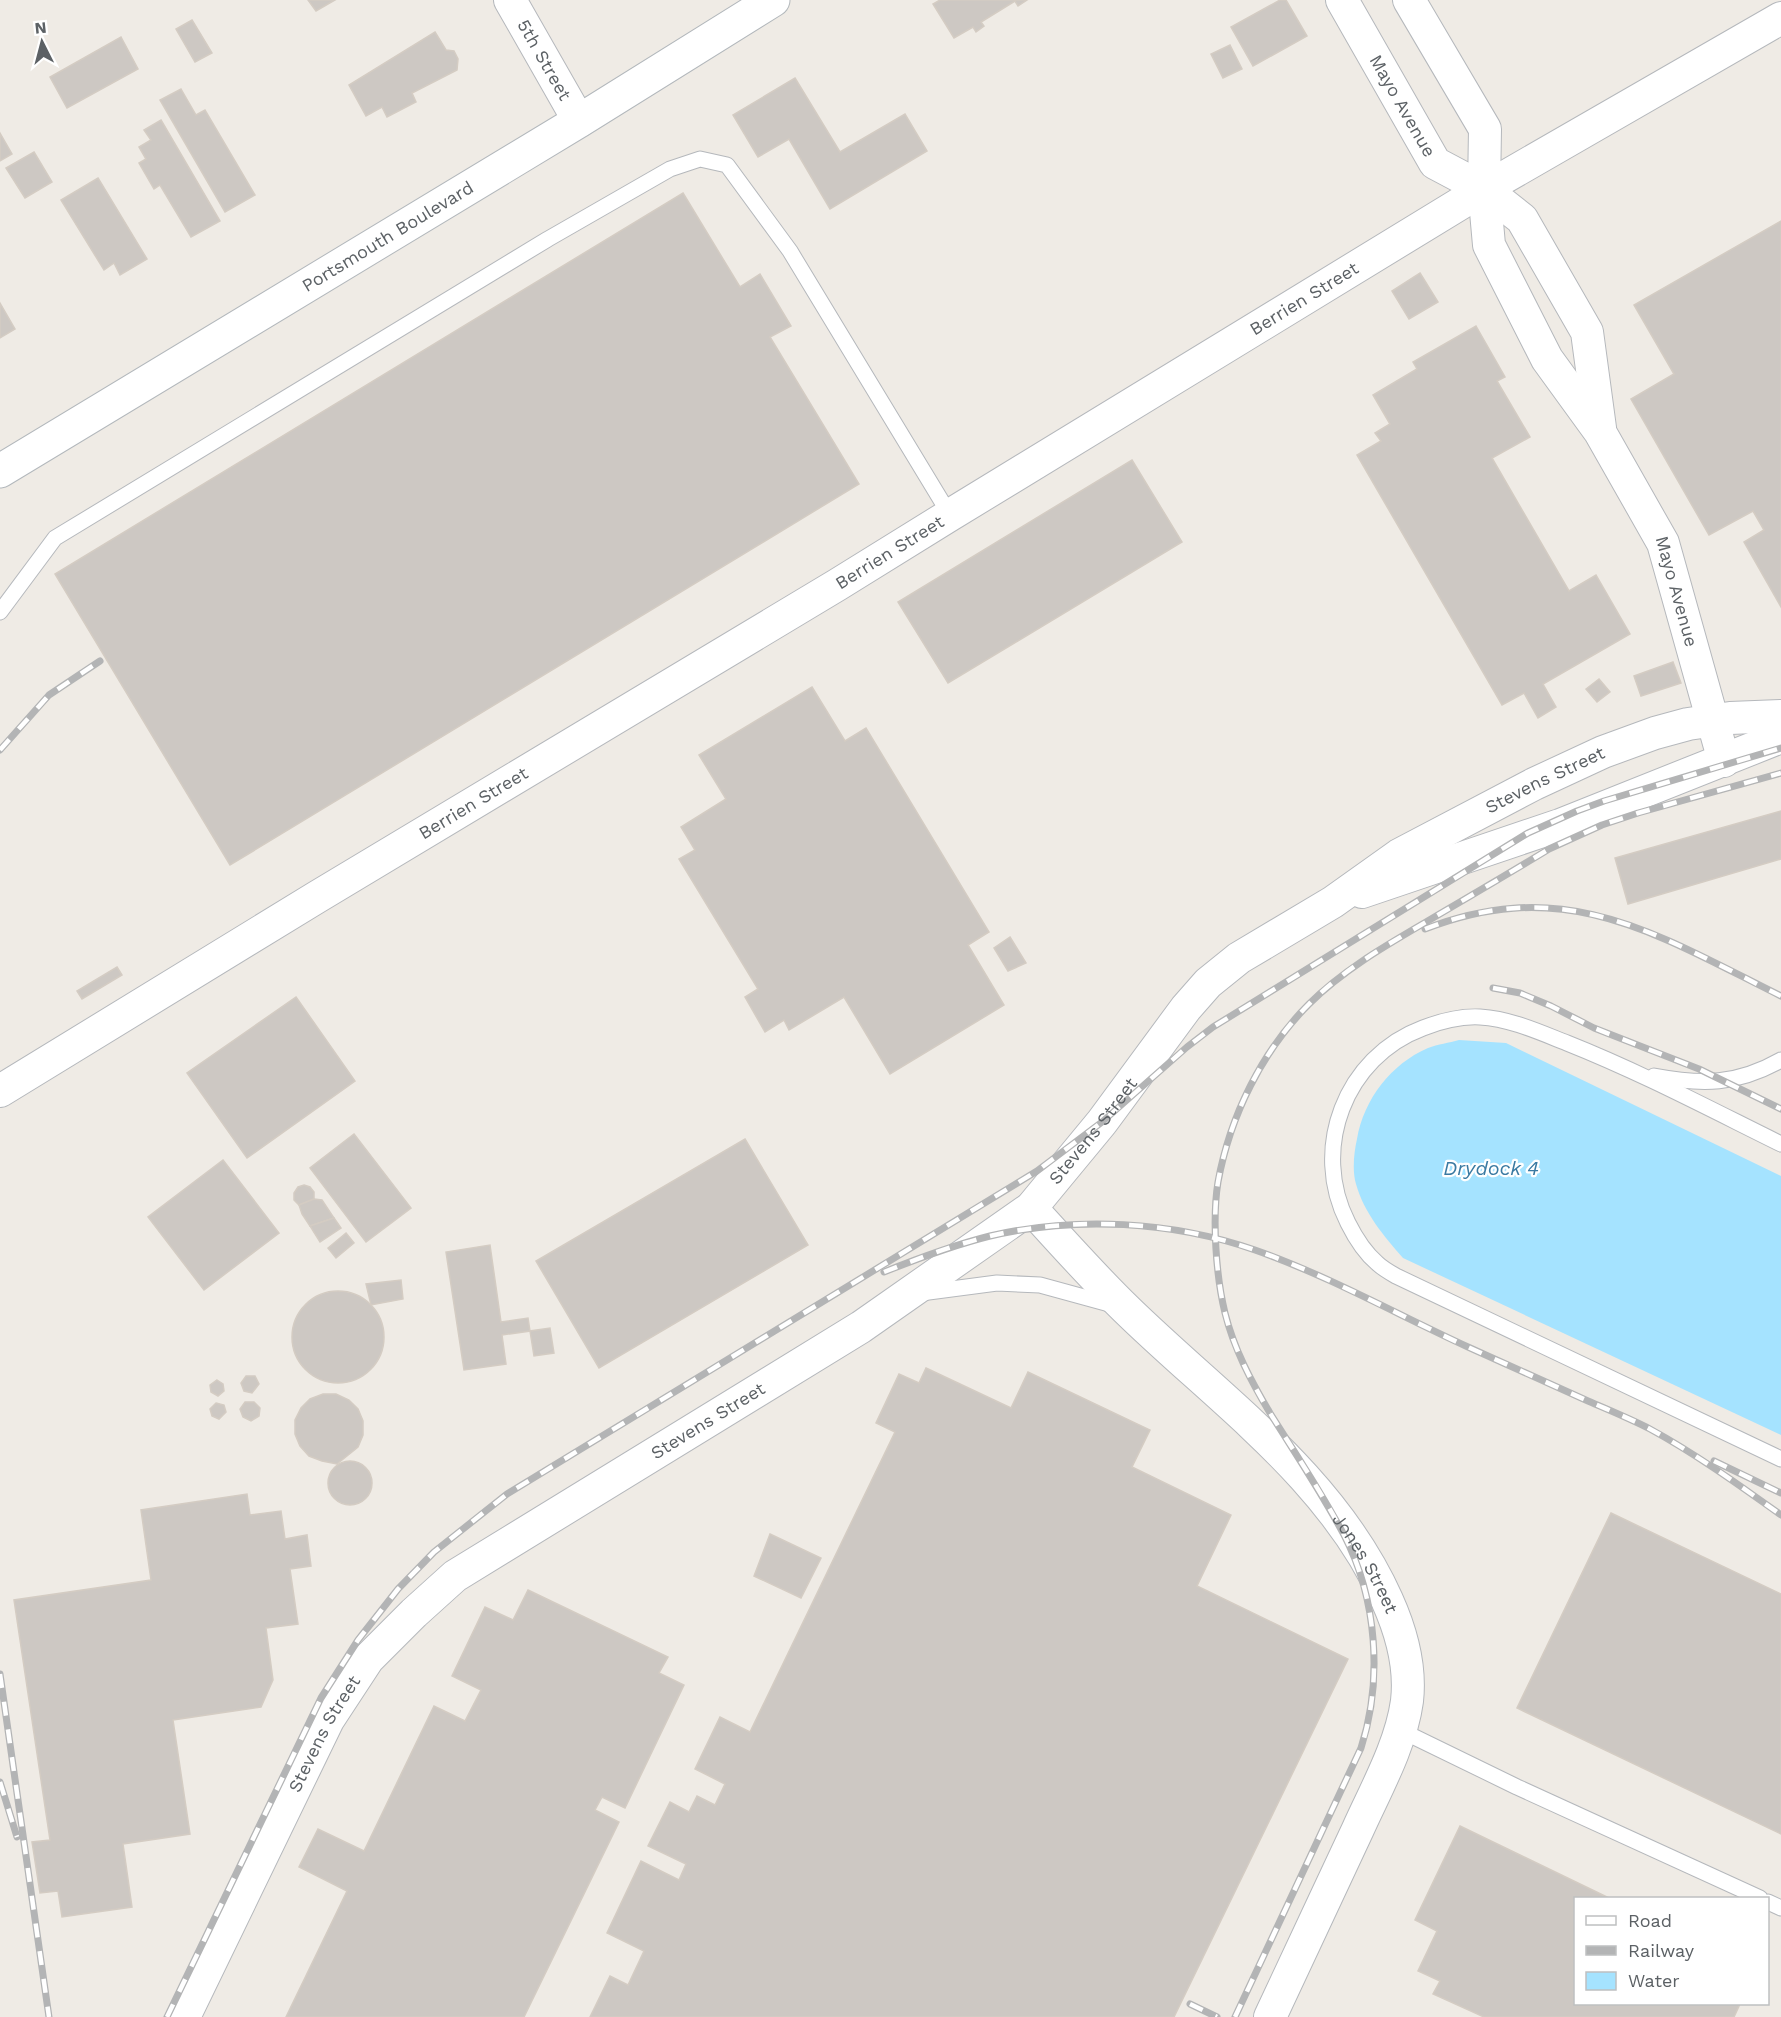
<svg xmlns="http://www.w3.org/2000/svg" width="1781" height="2017" font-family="'Work Sans',sans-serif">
	<rect width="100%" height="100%" fill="#efebe5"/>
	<path fill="#a5e3ff" d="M1459,1040L1506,1043L1781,1176V1435L1403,1258C1384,1236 1364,1213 1356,1184C1352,1171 1354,1152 1357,1139C1364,1099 1391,1064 1428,1048C1438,1044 1449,1043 1459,1040Z"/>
	<g fill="#cdc8c3" stroke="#d4ccc3" stroke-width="1.5">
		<polygon points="308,0 335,0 316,11"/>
		<polygon points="940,0 1027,0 1018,6 1015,1 981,22 984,26 976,32 973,27 954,38 933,4"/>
		<polygon points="1280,0 1286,0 1307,36 1253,66 1231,27"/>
		<polygon points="192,20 212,53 195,62 176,29"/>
		<polygon points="435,32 446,50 454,51 458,59 457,70 412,93 416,102 387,117 382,107 366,116 349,85"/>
		<polygon points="121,37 138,69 67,108 50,77"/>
		<polygon points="1230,45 1242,69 1223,78 1211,54"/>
		<polygon points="795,78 840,152 905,114 927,151 830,209 789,139 758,157 733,115"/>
		<polygon points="181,89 196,115 205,110 255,195 225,212 160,100"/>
		<polygon points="161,120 220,221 191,237 160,185 154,189 139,163 146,159 139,147 151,140 144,130"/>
		<polygon points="0,133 12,154 0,161"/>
		<polygon points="34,152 52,182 25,198 6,168"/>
		<polygon points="98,178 147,259 120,275 114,263 104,270 61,200"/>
		<polygon points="683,193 740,287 760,274 791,326 770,337 859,484 230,865 55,574"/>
		<polygon points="1781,221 1781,607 1744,542 1764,530 1753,511 1709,535 1631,399 1674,374 1634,305"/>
		<polygon points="1420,273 1438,302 1409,319 1392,291"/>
		<polygon points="0,303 15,329 0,338"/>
		<polygon points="1476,326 1505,377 1497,381 1530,437 1492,458 1569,591 1596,575 1630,634 1543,684 1556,707 1538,718 1524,693 1502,705 1357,455 1381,441 1375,433 1390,424 1373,395 1417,369 1413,362"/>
		<polygon points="1132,460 1182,542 948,683 898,602"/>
		<polygon points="1673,662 1681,683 1641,696 1634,676"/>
		<polygon points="1599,679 1610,692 1597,702 1586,689"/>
		<polygon points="812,687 845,741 866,728 989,932 968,945 1004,1005 890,1074 844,997 789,1030 784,1020 765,1032 745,997 758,989 679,859 695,850 681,827 726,799 699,755"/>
		<polygon points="1781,811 1781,859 1628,904 1615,858"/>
		<polygon points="1010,937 1026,963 1008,971 994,948"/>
		<polygon points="117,967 122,975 82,999 77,991"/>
		<polygon points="296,997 355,1081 247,1158 187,1073"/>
		<polygon points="354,1134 411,1208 366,1242 310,1168"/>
		<polygon points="745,1139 808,1245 599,1368 536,1261"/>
		<polygon points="223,1160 279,1233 204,1290 148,1217"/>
		<polygon points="304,1185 310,1187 314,1192 314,1199 299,1205 294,1200 294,1193 298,1187"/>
		<polygon points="314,1199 322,1200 334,1218 310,1226 302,1214 299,1205"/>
		<polygon points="334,1218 341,1228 320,1242 310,1226"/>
		<polygon points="346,1233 354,1243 336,1258 328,1248"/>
		<polygon points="490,1245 501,1322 528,1318 530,1331 502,1335 506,1364 464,1370 446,1252"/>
		<polygon points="401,1280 403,1299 371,1305 366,1284"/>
		<circle cx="338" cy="1337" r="46"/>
		<polygon points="550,1328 554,1353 534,1356 530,1331"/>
		<polygon points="926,1368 1011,1408 1028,1372 1150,1430 1132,1467 1231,1515 1197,1586 1348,1659 1174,2017 590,2017 610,1976 628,1985 644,1951 607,1933 641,1861 679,1880 686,1864 648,1846 670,1802 689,1812 697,1796 715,1805 725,1784 695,1769 720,1717 750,1732 895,1432 876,1423 899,1374 919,1383"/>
		<polygon points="246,1376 255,1376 259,1384 252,1393 244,1391 241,1383"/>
		<polygon points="217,1380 223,1384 224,1391 218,1396 211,1392 210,1385"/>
		<polygon points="323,1394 336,1394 349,1400 358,1409 363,1421 363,1435 358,1447 337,1464 322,1461 309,1456 300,1446 295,1434 295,1420 301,1408 310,1399"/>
		<polygon points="245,1402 254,1402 260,1408 259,1416 251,1421 243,1417 240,1409"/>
		<polygon points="216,1403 224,1405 226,1412 219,1419 212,1416 210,1409"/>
		<circle cx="350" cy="1483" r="22"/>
		<polygon points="247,1494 250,1515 281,1511 285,1539 307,1535 311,1566 290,1569 298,1624 266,1628 273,1680 261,1707 173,1720 190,1834 123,1844 132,1907 62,1917 58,1891 40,1893 32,1842 50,1840 14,1600 151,1580 141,1510"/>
		<polygon points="1611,1513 1781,1594 1781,1834 1517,1708"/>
		<polygon points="770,1534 821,1558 801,1598 754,1576"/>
		<polygon points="528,1590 668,1657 659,1673 684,1685 625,1808 602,1797 595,1810 619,1822 524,2017 286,2017 347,1891 299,1867 318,1829 364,1851 434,1706 465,1721 481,1690 452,1676 485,1607 513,1620"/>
		<polygon points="1460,1826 1609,1898 1576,1898 1576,2004 1740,2004 1734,2017 1484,2017 1433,1994 1440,1981 1418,1971 1437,1931 1415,1920"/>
	</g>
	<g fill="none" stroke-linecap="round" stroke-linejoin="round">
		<g stroke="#b5b8bc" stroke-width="17">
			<g id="service">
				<polyline points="0,612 55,538 548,239 670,169 700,159 727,165 790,251 950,515"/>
				<path d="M1654,1076C1702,1085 1737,1085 1781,1060"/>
				<path d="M1781,1144C1710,1109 1640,1072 1567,1043C1539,1032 1511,1019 1480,1017C1461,1016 1441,1021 1423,1028C1345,1057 1310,1149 1348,1223C1355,1237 1364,1252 1377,1263C1382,1268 1389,1272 1396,1276L1781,1459"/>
				<polyline points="921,1293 997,1283 1040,1285 1113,1305"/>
				<polyline points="1400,1730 1517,1787 1760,1898"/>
				<polyline points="1768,1902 1781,1908"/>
			</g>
		</g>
		<g stroke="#b5b8bc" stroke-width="34">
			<g id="minor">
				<path id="s1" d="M510,0L579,121"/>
				<path id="s2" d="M1342,0L1435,163L1484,189L1522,219L1587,332L1600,428"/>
				<path id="s3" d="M1409,0L1485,129L1484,189L1489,245L1547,359L1600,432L1663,543L1724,761"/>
				<polyline points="1362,892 1560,825 1781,737"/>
				<path id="s4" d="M0,1091L317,897L837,585L950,515L1484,189L1781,18"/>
				<path id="s5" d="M1031,1208C1062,1242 1093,1277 1126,1309C1219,1400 1332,1477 1387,1600C1401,1631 1411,1666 1407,1701C1401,1745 1376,1789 1358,1829C1329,1892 1299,1954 1270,2017"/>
				<path id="s6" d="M184,2017L328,1720L368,1659L414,1613L455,1576L861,1327L1031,1208L1102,1122L1186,1008L1208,983L1239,958L1333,902L1399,855L1534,784L1603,752L1655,733L1688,724L1730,718L1781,716"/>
			</g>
		</g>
		<g stroke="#b3b8bc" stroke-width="35">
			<g id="secondary">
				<path id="s7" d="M0,471L579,121L773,0"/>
			</g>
		</g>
		<use href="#service" stroke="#fff" stroke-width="15"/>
		<use href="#minor" stroke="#fff" stroke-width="32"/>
		<use href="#secondary" stroke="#fff" stroke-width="33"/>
		<g stroke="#b3b4b5" stroke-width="7">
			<g id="rail">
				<polyline points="0,750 49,695 100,661"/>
				<path d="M1425,929C1566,874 1658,935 1781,996"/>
				<polyline points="1493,988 1520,993 1551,1006 1594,1028 1699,1069 1781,1109"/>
				<path d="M884,1272C919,1258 954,1245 990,1236C1076,1216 1172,1221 1255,1250C1329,1276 1398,1315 1468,1347C1508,1365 1548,1383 1588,1401C1609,1410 1631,1419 1650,1429C1696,1454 1739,1485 1781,1515"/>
				<polyline points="1714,1461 1781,1493"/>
				<polyline points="0,1674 49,2017"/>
				<polyline points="0,1782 17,1837"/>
				<polyline points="1190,2004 1217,2017"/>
				<polyline points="167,2017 321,1698 358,1640 398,1589 434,1552 507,1494 1037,1171 1102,1122 1187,1047 1213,1027 1528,833 1577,811 1604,801 1781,748"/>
				<path d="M1235,2017L1361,1748C1383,1680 1377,1599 1344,1535C1322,1493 1295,1453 1270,1413C1251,1381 1234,1349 1225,1313C1216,1276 1212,1219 1218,1182C1230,1116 1262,1051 1309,1004C1343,970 1385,946 1426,922C1467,898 1508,874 1549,849L1602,825L1638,813L1781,773"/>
			</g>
		</g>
		<use href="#rail" stroke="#fff" stroke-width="4.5" stroke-dasharray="14" stroke-linecap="butt"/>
	</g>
	<g text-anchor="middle" stroke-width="4.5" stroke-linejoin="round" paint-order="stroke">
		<g font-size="18" fill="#5c6165" stroke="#fff">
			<text dy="6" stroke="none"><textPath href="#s1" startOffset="69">5th Street</textPath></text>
			<text dy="6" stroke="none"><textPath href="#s2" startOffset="122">Mayo Avenue</textPath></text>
			<text dy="6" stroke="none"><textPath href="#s7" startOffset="453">Portsmouth Boulevard</textPath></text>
			<text dy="6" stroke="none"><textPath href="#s4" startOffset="1526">Berrien Street</textPath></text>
			<text dy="6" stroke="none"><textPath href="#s4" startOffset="1040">Berrien Street</textPath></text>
			<text dy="6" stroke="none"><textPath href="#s3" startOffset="662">Mayo Avenue</textPath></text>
			<text dy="6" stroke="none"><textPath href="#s6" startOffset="1888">Stevens Street</textPath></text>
			<text dy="6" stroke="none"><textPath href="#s4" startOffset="554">Berrien Street</textPath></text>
			<text dy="6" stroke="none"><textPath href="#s6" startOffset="1306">Stevens Street</textPath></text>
			<text dy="6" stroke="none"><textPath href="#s6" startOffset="820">Stevens Street</textPath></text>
			<text dy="6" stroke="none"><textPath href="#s5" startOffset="490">Jones Street</textPath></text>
			<text dy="6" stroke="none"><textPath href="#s6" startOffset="316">Stevens Street</textPath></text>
		</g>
		<g font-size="20" font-style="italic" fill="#3a7aa2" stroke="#fff">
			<text x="1491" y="1175">Drydock 4</text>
		</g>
	</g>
	<rect x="1574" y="1897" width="195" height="108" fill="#ffffff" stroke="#bec0c1" stroke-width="1.5"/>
	<rect x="1586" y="1916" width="30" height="9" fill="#ffffff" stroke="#bec0c1" stroke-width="1.5"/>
	<text x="1628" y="1927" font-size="18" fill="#5c6165">Road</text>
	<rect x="1586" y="1946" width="30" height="9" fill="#b3b4b5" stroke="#bec0c1" stroke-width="1.5"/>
	<text x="1628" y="1957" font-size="18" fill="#5c6165">Railway</text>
	<rect x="1586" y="1972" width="30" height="18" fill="#a5e3ff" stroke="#bec0c1" stroke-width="1.5"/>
	<text x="1628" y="1987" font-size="18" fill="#5c6165">Water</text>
	<g transform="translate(42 42) rotate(354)" stroke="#ffffff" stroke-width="4.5" paint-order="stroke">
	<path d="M0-4.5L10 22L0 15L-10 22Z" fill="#5c6165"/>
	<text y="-9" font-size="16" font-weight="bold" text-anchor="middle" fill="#5c6165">N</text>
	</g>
</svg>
